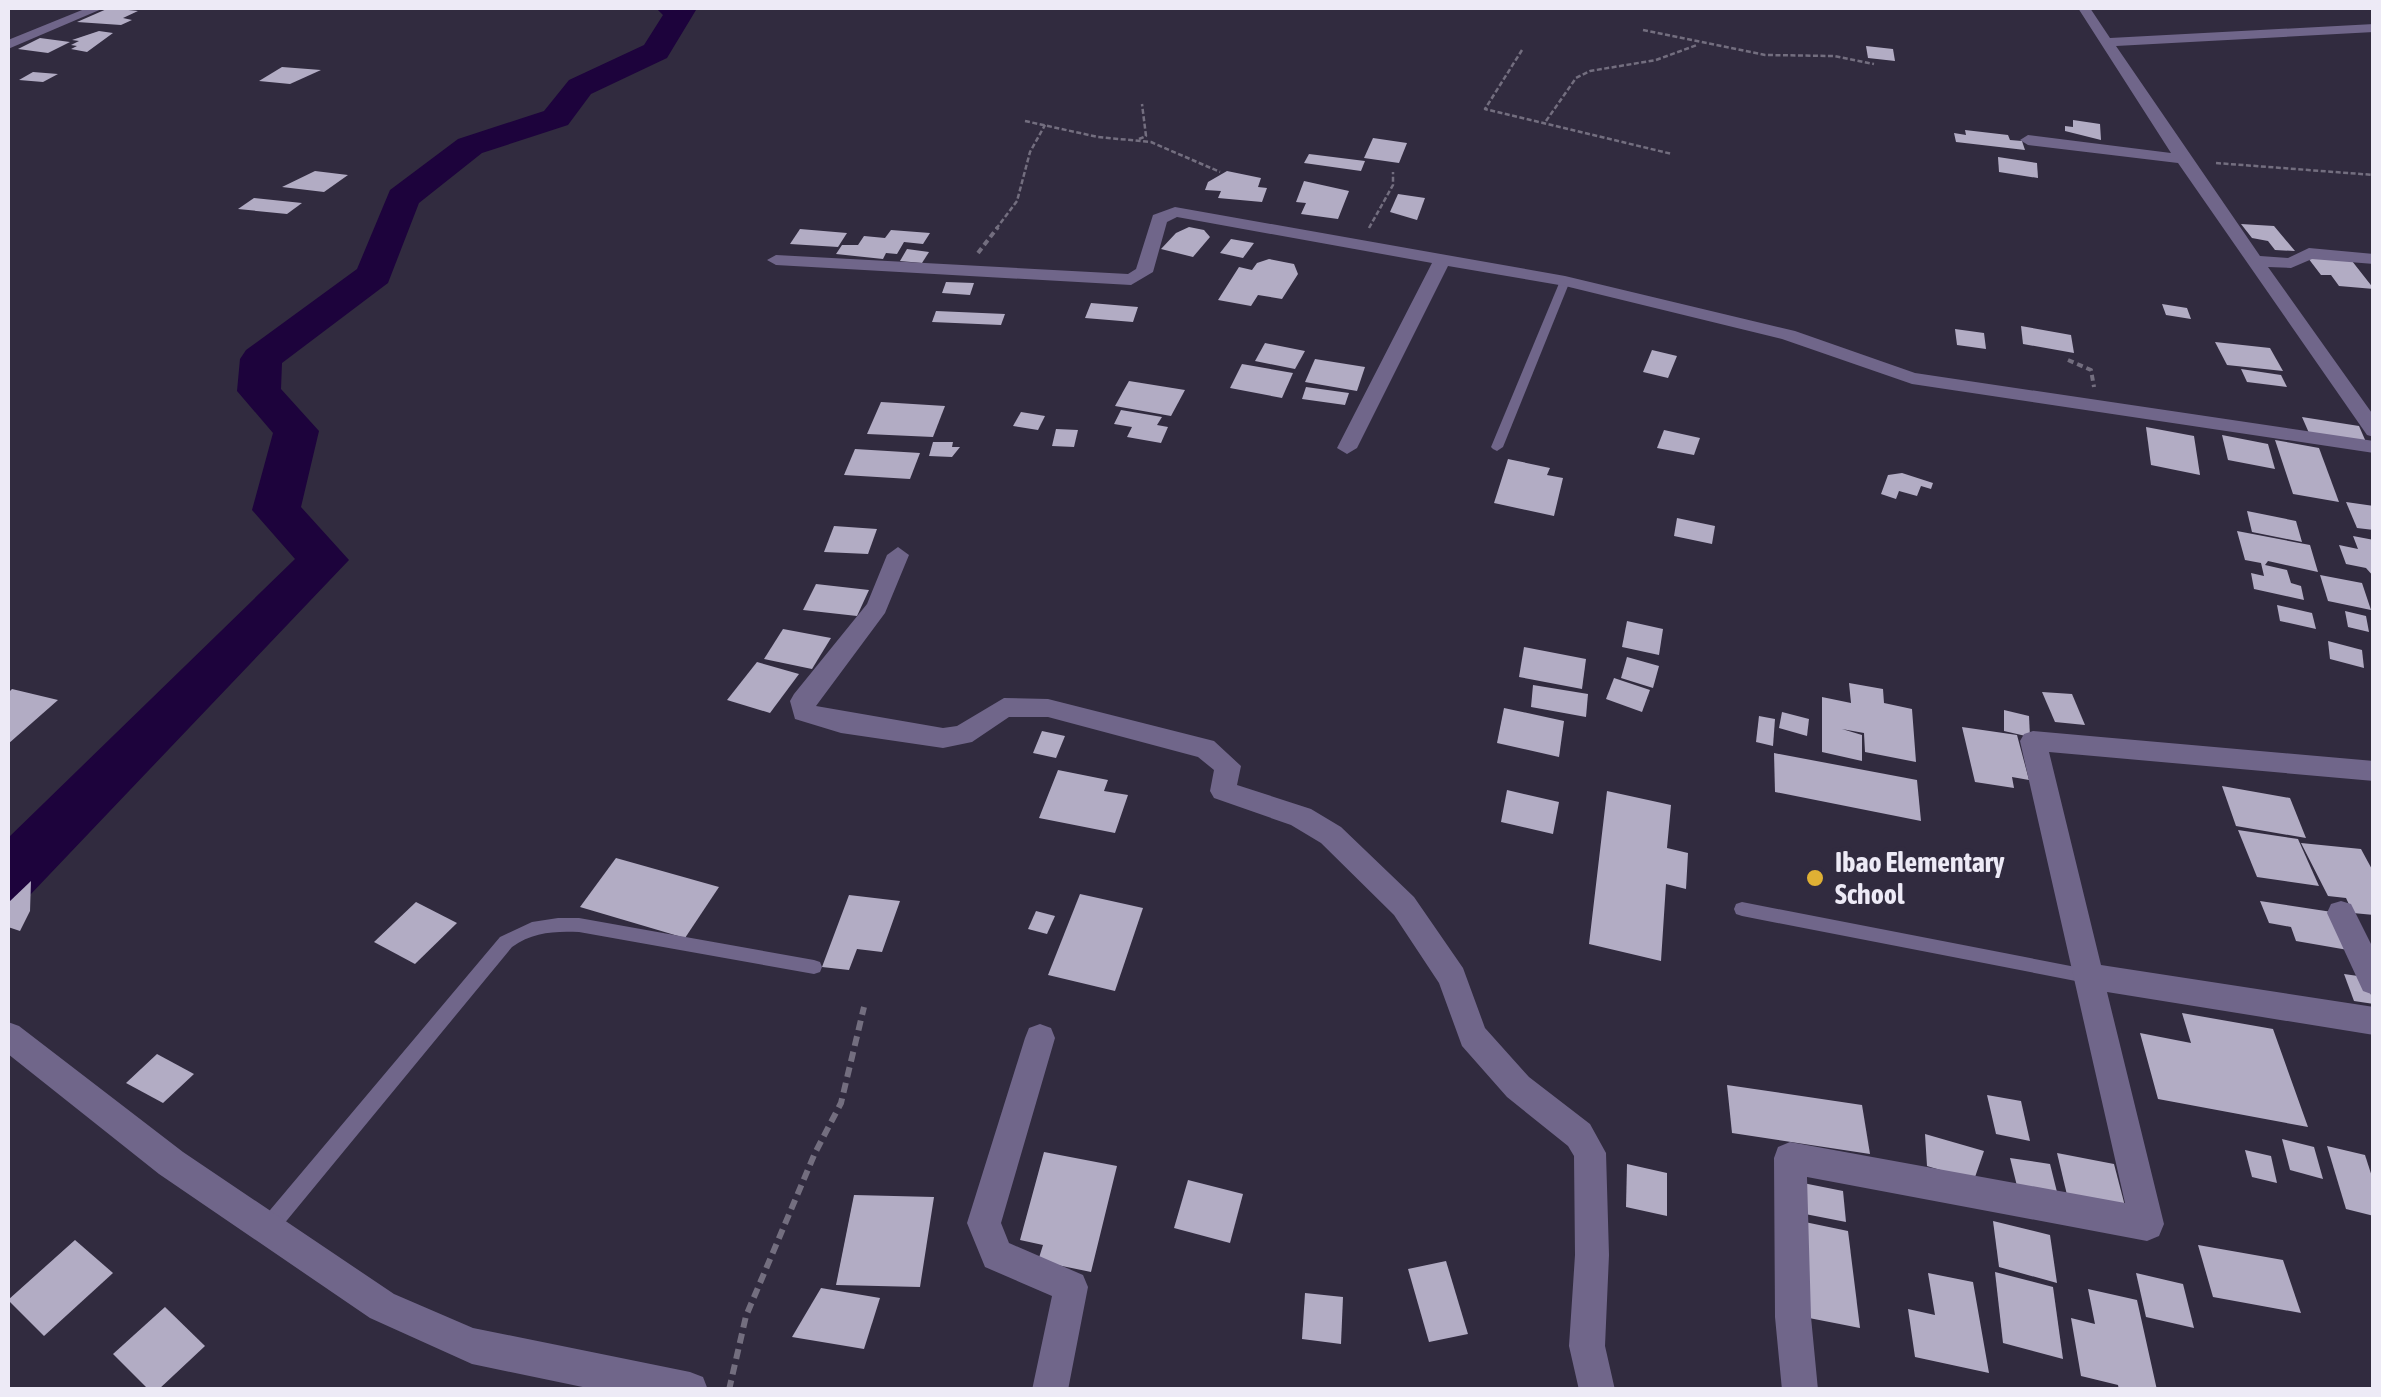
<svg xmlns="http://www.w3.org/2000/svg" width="2381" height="1397" font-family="'Asap Condensed',sans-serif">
	<rect width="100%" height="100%" fill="#312b3f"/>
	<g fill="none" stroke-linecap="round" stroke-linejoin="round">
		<polygon fill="#1d033c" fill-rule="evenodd" points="656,8 696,10 667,58 591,94 568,125 482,153 419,203 388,283 282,363 281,389 319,431 301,507 349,560 30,895 8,902 8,838 295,559 252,510 273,433 237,391 240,359 246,350 357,269 390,190 458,139 544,111 569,80 644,45 663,15"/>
	</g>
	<g fill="#b2acc4">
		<polygon points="109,8 138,11 123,18 132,20 121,25 77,22"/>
		<polygon points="99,31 113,33 87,52 71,49 77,46 71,45 79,41 72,40"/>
		<polygon points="40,38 70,42 48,53 18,49"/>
		<polygon points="1866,46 1893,49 1895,61 1868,58"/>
		<polygon points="282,67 321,70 290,84 259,81"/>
		<polygon points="33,72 58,74 43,82 19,80"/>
		<polygon points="2073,120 2100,124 2101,140 2065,131 2065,126 2073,127"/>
		<polygon points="1965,130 2008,135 2010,140 2022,141 2025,150 1956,142 1954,133 1966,135"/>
		<polygon points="1373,138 1407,143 1399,163 1364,158"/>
		<polygon points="1309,154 1365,161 1361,171 1304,163"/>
		<polygon points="1998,157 2037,163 2038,178 1999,172"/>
		<polygon points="315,171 348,175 324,192 282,187"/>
		<polygon points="1227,171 1261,178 1258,187 1267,188 1262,202 1218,198 1221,191 1205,190 1208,182"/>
		<polygon points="1304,181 1349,191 1338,219 1301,214 1306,203 1296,202"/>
		<polygon points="1398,194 1425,198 1417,220 1390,212"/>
		<polygon points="254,198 302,203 287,214 238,209"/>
		<polygon points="2241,224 2274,226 2295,251 2275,250 2268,241 2252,238"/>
		<polygon points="1189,227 1204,230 1210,237 1193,257 1161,249 1176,233"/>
		<polygon points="800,229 847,233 838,247 790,244"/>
		<polygon points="891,230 930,233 923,244 904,242 897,254 886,253 883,259 836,254 842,245 858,245 864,236 885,238"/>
		<polygon points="1231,239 1254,243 1243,258 1220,253"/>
		<polygon points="907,249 929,252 922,263 900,261"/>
		<polygon points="2308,258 2352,261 2374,289 2339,286 2331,275 2321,275"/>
		<polygon points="1269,259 1294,264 1298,274 1282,299 1258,295 1251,306 1218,300 1239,267 1252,270 1257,263"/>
		<polygon points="946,282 974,283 970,295 942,293"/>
		<polygon points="1091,303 1138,307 1133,322 1085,318"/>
		<polygon points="2162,304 2187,308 2191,319 2166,315"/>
		<polygon points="936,311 1005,314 1001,325 932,322"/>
		<polygon points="2021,326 2071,335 2074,353 2023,344"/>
		<polygon points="1955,329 1984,333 1986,349 1957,345"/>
		<polygon points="2215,342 2270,348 2283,371 2227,365"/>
		<polygon points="1265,343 1305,351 1295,369 1255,361"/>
		<polygon points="1652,350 1677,356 1668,378 1643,372"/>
		<polygon points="1315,359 1365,367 1357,391 1305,382"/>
		<polygon points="1242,364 1293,373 1282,398 1230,388"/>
		<polygon points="2241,369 2281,375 2287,387 2247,382"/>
		<polygon points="1129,381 1185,390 1171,416 1115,406"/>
		<polygon points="1306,387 1349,393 1345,405 1302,399"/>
		<polygon points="881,402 945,406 933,437 867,434"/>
		<polygon points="1121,410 1162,417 1157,425 1168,427 1161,443 1127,437 1132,427 1114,424"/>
		<polygon points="1021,412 1045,416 1038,430 1013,426"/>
		<polygon points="2302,417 2359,426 2366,442 2309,433"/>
		<polygon points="2146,427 2194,436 2200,475 2151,465"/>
		<polygon points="1056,429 1078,430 1074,447 1052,446"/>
		<polygon points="1664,430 1700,438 1694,455 1657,448"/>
		<polygon points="2222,435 2268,444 2275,469 2228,460"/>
		<polygon points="2275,440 2319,448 2339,502 2293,494"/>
		<polygon points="933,442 953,442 952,447 960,447 952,457 929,456"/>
		<polygon points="855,449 920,453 910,479 844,475"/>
		<polygon points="1508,459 1550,468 1547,475 1563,478 1554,516 1494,503"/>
		<polygon points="1902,473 1933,483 1931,489 1921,486 1917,496 1899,491 1896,499 1881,494 1888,475"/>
		<polygon points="2346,502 2374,506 2374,530 2357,528"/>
		<polygon points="2247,511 2296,521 2302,542 2252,532"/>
		<polygon points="1677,518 1715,526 1712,544 1674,536"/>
		<polygon points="834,526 877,529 868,554 824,552"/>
		<polygon points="2237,531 2310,545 2318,572 2268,561 2265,565 2287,570 2291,583 2301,586 2304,600 2254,589 2251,573 2264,576 2261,563 2245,560"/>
		<polygon points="2353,536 2374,540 2374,577 2366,568 2346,564 2339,545 2358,549"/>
		<polygon points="2320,575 2362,583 2371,610 2328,601"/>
		<polygon points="816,584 869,590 857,616 803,610"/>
		<polygon points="2277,605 2312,613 2316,629 2280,621"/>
		<polygon points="2345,611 2366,616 2369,632 2348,627"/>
		<polygon points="1627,621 1663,629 1659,655 1622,647"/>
		<polygon points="783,629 831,638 812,669 764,659"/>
		<polygon points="2328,641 2362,650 2364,668 2330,659"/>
		<polygon points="1524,647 1586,659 1582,689 1519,677"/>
		<polygon points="1627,657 1659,666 1653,688 1621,678"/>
		<polygon points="757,662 799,674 770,713 727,700"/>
		<polygon points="1614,678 1650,690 1642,712 1606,699"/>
		<polygon points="1849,683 1883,689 1884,703 1912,709 1916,762 1865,752 1864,733 1842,729 1862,735 1862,761 1822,752 1822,697 1851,703"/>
		<polygon points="1533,685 1588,694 1586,717 1531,707"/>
		<polygon points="12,689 58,700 8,744 8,693"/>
		<polygon points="2042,692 2072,694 2085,725 2055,722"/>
		<polygon points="1504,708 1564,721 1559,757 1497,743"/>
		<polygon points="2004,710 2029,716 2030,737 2004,731"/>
		<polygon points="1782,712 1809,719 1807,736 1779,728"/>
		<polygon points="1759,716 1775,719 1773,746 1756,742"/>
		<polygon points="1962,727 2017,735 2029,780 2012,777 2014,788 1975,782"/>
		<polygon points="1042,731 1065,736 1056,758 1033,753"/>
		<polygon points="1774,753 1917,780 1921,821 1775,792"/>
		<polygon points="1058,770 1108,780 1104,791 1128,795 1115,833 1039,818"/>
		<polygon points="2222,786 2290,798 2306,838 2236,826"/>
		<polygon points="1507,790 1559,802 1553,834 1501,822"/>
		<polygon points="1607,791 1671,805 1667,848 1688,853 1686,889 1666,884 1661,961 1589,944"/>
		<polygon points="2238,830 2298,839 2319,886 2257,877"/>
		<polygon points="2301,843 2361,849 2374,873 2374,915 2353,913 2346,898 2328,896"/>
		<polygon points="616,858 719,887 685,938 580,907"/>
		<polygon points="31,881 30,911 20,931 8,927 8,903"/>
		<polygon points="1080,894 1143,908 1115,991 1048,975"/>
		<polygon points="849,895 900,901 882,952 857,949 849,970 822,967"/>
		<polygon points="2260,901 2332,912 2348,950 2296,941 2291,927 2269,923"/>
		<polygon points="416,902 457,923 415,964 374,942"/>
		<polygon points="1036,911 1055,916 1047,934 1028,929"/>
		<polygon points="2344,974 2365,977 2374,1004 2354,1001"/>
		<polygon points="2182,1013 2273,1029 2308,1127 2158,1099 2140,1033 2191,1043"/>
		<polygon points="157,1054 194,1074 163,1103 126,1083"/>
		<polygon points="1727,1085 1862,1105 1870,1154 1732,1133"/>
		<polygon points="1987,1095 2021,1101 2030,1141 1996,1134"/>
		<polygon points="1925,1134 1984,1151 1974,1180 1927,1166"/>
		<polygon points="2282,1139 2314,1147 2323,1179 2290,1170"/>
		<polygon points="2327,1146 2365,1155 2374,1183 2374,1216 2346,1209"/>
		<polygon points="2245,1150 2271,1156 2277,1183 2252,1177"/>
		<polygon points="1044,1152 1117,1166 1091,1272 1038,1261 1043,1245 1020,1240"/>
		<polygon points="2057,1153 2114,1164 2126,1210 2068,1199"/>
		<polygon points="2010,1158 2050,1164 2059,1200 2019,1194"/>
		<polygon points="1627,1164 1667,1173 1667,1216 1626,1207"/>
		<polygon points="1188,1180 1243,1194 1230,1243 1174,1228"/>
		<polygon points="1803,1183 1843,1191 1846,1222 1805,1214"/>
		<polygon points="854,1195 934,1197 920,1287 836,1285"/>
		<polygon points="1800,1221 1848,1231 1860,1328 1809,1318"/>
		<polygon points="1993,1221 2050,1235 2057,1283 1999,1267"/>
		<polygon points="75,1240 113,1273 44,1336 8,1300"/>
		<polygon points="2198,1245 2283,1260 2301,1313 2213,1297"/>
		<polygon points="1446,1261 1468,1334 1429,1342 1408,1269"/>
		<polygon points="1995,1272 2053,1287 2063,1359 2003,1343"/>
		<polygon points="1928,1273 1973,1282 1989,1373 1915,1357 1908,1309 1935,1315"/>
		<polygon points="2136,1273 2183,1284 2194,1328 2146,1317"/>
		<polygon points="821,1288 880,1298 864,1349 792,1337"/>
		<polygon points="2088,1289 2137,1300 2157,1390 2119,1390 2118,1385 2081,1376 2071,1318 2095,1324"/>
		<polygon points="1305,1293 1343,1297 1341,1344 1302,1339"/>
		<polygon points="165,1307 205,1346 158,1390 149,1390 113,1354"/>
	</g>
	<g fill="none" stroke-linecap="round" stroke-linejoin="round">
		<g stroke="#736e7f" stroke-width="2.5" stroke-dasharray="5 2.5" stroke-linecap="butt">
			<polyline points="1643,30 1765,55 1834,56 1874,64"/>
			<polyline points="1522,50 1485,109 1672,154"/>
			<polyline points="1025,121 1098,137 1151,142 1220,172"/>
			<polyline points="1546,121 1576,78 1590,71 1656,60 1697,45"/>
			<polyline points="1139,139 1146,136 1142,104"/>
			<polyline points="2216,163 2374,175"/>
			<polyline points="1369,228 1393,185 1393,172"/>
			<polyline points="996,229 1017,201 1030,152 1045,125"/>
		</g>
		<g stroke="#736e7f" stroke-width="4" stroke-dasharray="6 4" stroke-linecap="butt">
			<polyline points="978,253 998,227"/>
			<polyline points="2068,360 2091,370 2094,387"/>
		</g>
		<polyline stroke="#736e7f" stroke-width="6" stroke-dasharray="10 6" stroke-linecap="butt" points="729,1390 746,1316 815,1153 841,1103 864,1007"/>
		<g fill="#70668a" fill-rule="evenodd">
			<polygon points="1565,278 1570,281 1503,447 1497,451 1493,449 1491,447 1560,281"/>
			<polygon points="1742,902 2086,969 2092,971 2094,976 2092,981 2086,983 1742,916 1736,914 1734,909 1736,904"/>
			<path d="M558,918H579L814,960L820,962L822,967L820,972L814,974L579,932C554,931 533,932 512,947L274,1236L267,1238L260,1236L258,1229L260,1222L500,937L532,922Z"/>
		</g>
		<g fill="#70668a" fill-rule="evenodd">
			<polygon points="87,8 104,8 8,49 8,40"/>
			<polygon points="2078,8 2090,8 2110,38 2374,24 2374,32 2116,46 2260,256 2288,258 2309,248 2374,254 2374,264 2312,259 2291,268 2268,267 2374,416 2374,437 2367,435 2178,163 2028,145 2020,140 2028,135 2171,153"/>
			<polygon points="1175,207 1565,276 1795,331 1915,373 2374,441 2374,453 1912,384 1782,339 1565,286 1448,266 1357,448 1347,454 1337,448 1432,263 1177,217 1167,222 1153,272 1131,285 776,265 767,260 776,255 1128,274 1136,269 1153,215"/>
			<polygon points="898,547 909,555 885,613 816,706 943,728 957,726 1004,698 1048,699 1214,741 1241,766 1237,785 1311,809 1341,827 1414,897 1463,968 1485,1028 1529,1077 1590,1124 1606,1153 1609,1255 1605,1346 1615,1390 1579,1390 1569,1346 1575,1255 1574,1156 1568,1146 1507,1097 1462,1046 1439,983 1394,915 1321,843 1291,825 1214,798 1210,791 1214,770 1198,757 1048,717 1009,717 972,742 943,748 841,733 795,719 790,701 794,694 867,604 887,555"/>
			<polygon points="2033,731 2374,761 2374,781 2049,752 2101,965 2374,1007 2374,1035 2107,992 2164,1224 2159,1236 2147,1241 1807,1177 1811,1317 1818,1390 1782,1390 1775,1317 1774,1158 1778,1147 1790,1142 2125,1203 2020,741 2024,734"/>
			<polygon points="2341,901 2351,904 2374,950 2374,995 2363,991 2327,913 2331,904"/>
			<polygon points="8,1022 19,1026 183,1152 394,1294 473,1328 690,1372 703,1377 708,1390 597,1390 472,1364 370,1318 159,1174 8,1054"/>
			<polygon points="1040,1024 1051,1028 1055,1038 1001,1223 1009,1243 1083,1275 1088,1287 1068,1390 1032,1390 1052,1296 985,1267 967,1223 1025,1038 1029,1028"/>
		</g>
	</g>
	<circle fill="#dfb034" stroke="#312b3f" stroke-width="4" cx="1815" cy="878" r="10"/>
	<g text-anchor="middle" stroke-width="10" stroke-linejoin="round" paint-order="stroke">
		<g font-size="28" font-weight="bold" fill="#edeaf6" stroke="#312b3f" text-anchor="start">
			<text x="1835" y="872">Ibao Elementary<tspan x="1835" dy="32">School</tspan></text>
		</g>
	</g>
	<rect width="2381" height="1397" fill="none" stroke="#edeaf6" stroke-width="20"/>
</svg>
